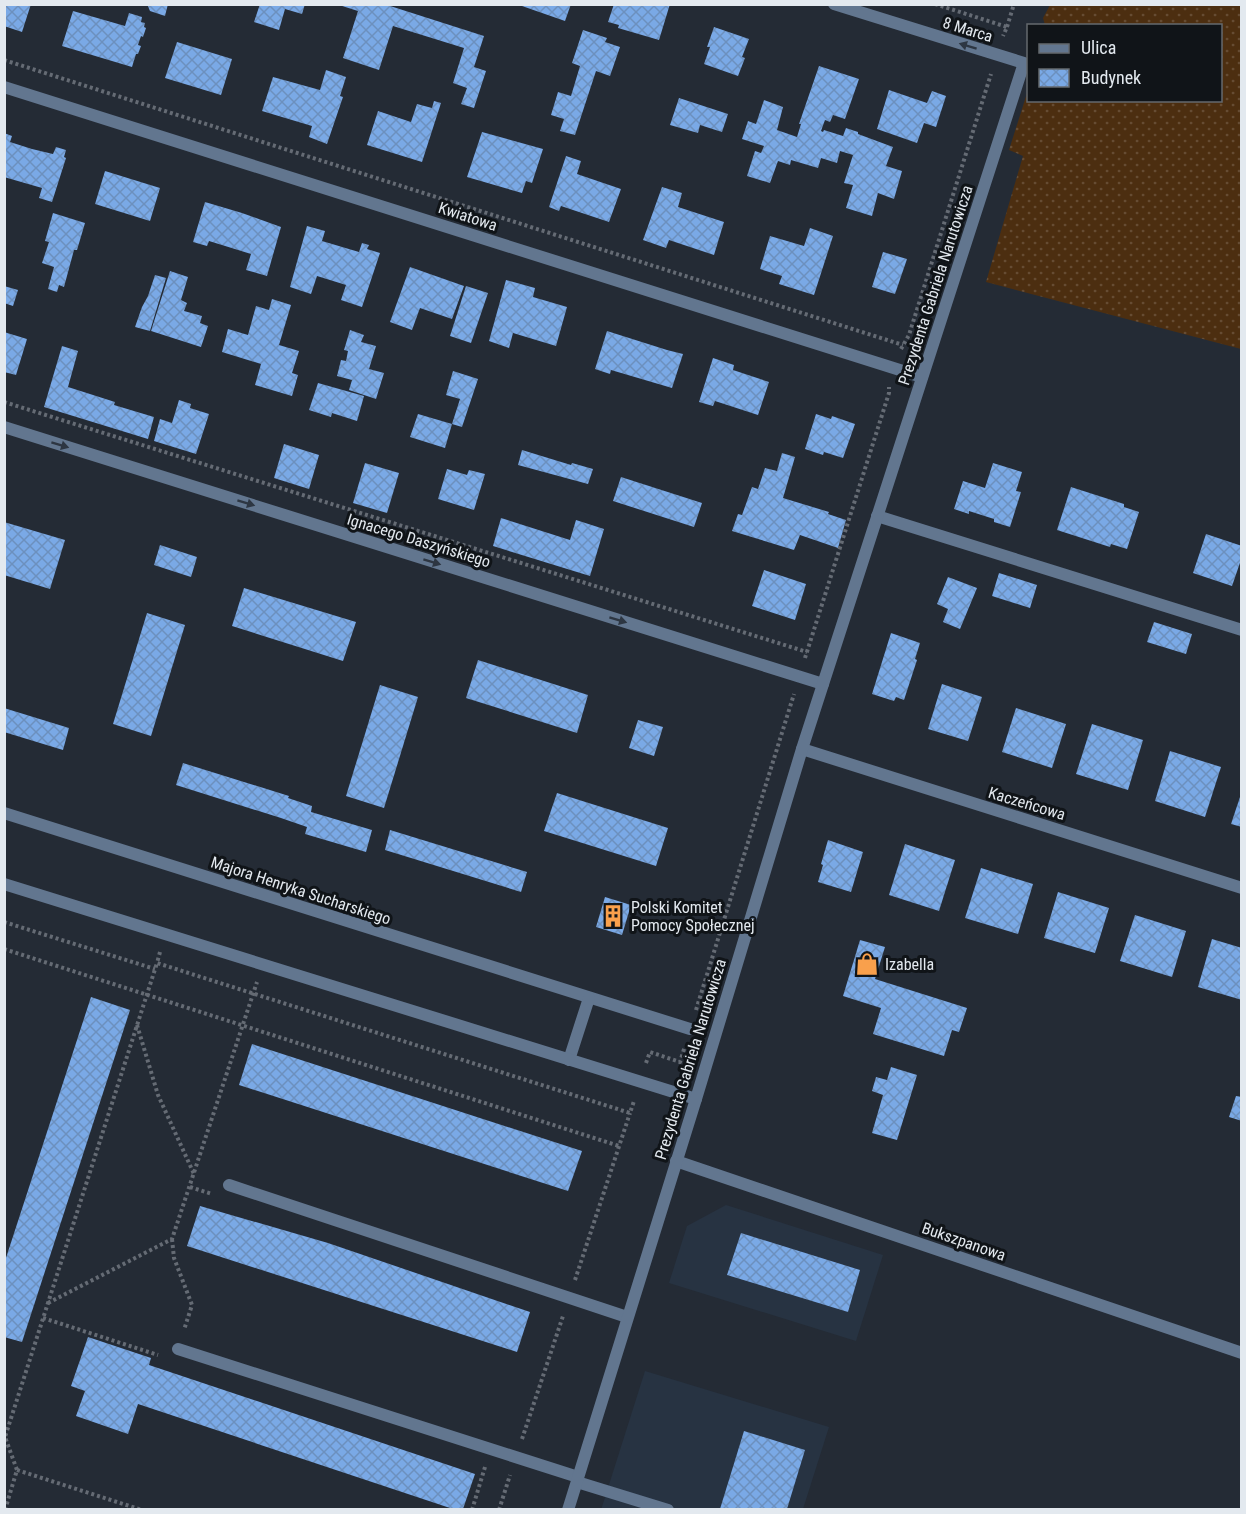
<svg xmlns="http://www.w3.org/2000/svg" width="1246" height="1514" font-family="'Roboto Condensed',sans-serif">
	<defs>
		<pattern id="grass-dots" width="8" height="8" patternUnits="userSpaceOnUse" patternTransform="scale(1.5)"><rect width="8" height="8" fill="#4c2e10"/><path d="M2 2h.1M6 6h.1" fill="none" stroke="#664c33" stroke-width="1.8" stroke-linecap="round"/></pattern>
		<pattern id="building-cross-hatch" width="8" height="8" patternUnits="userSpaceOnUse" patternTransform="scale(1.5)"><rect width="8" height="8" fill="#7aa9e6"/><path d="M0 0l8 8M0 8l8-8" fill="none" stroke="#6c90be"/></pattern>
	</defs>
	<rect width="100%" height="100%" fill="#242b35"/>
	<g fill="#273342">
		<polygon points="726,1205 883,1255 856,1341 669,1283 687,1226"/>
		<polygon points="645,1371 829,1427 803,1509 601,1510"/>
	</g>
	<polygon fill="url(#grass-dots)" points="1050,5 1241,5 1241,349 986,282 1023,156 1009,150 1028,90 1028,100 1220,100 1220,26 1045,25 1043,18"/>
	<g fill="url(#building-cross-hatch)">
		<polygon points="4,4 31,4 22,32 4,26"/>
		<polygon points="147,4 168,4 165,16 150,11"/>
		<polygon points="260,4 305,4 302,14 285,9 279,30 254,22"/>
		<polygon points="522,4 571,4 565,21 522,6"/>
		<polygon points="614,4 625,6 625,4 670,4 659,40 618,28 619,25 608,22"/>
		<polygon points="339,5 387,5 484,36 474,67 486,71 474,108 461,104 467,88 453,83 464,48 393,26 379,70 343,58 358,11"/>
		<polygon points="73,11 125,26 129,13 142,17 141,22 145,23 144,27 146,28 143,37 141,36 138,45 141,46 138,54 136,54 132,67 62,46"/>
		<polygon points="714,27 749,39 742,57 745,58 738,76 704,64 710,47 707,47"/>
		<polygon points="583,30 607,38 605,42 620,47 610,76 596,71 575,135 560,131 564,119 551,115 558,92 571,96 580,66 572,63"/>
		<polygon points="177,42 232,59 221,95 165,78"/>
		<polygon points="819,66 859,79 845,119 833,115 830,122 825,120 821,131 823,132 824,130 843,136 846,128 858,132 858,134 893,147 886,166 902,171 894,199 878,193 872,216 846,208 853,185 844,183 853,155 840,151 837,163 821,158 818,168 791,160 790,165 778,161 770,183 747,176 755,151 761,153 764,146 742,139 748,121 756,124 764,100 783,107 777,130 797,137 801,124 799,124"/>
		<polygon points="326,70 346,77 340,96 343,97 327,144 309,137 312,126 262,111 273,77 320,90"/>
		<polygon points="889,90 927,103 932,91 946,96 936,127 924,123 917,143 877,129"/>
		<polygon points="679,98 728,114 722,132 700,125 698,133 670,125"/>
		<polygon points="434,101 441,103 422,162 367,145 378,111 411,122 417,104 432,108"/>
		<polygon points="482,132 543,149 532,183 526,181 522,193 467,177"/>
		<polygon points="4,133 12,136 10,142 32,149 53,154 56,147 66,150 64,157 66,158 52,202 39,198 42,188 4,177"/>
		<polygon points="566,156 581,161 577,174 621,189 609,222 561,206 559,211 549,207"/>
		<polygon points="105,171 160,188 150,221 95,204"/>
		<polygon points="662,187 682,193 678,207 724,222 714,255 669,240 666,248 643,240"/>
		<polygon points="205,202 242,213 281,227 267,276 246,270 251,254 209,241 207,246 193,242"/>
		<polygon points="53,213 85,223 77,250 74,250 64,287 59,285 57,292 48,289 54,267 42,263 49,242 45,241"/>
		<polygon points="307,226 325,231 322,241 359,252 362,243 369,245 367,249 380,253 362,307 341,300 346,285 317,276 311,294 290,287"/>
		<polygon points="810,228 833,236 814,295 779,284 782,276 760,269 770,236 804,246"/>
		<polygon points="883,252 907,259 895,294 872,287"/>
		<polygon points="410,267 464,286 452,319 420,308 412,330 390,322"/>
		<polygon points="170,271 188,277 181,300 187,303 184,311 202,316 200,323 208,326 201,347 151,331"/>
		<polygon points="155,275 166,278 150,331 135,327 142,307 148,296"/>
		<polygon points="506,280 535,288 533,297 567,307 556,346 513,333 509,348 489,341"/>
		<polygon points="4,286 18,290 13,306 4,303"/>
		<polygon points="466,286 488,293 471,343 450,336"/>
		<polygon points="272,299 291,305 279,345 299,351 292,373 298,375 292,396 255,385 261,364 222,352 228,329 248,335 256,306 269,310"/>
		<polygon points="350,330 364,335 361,342 376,346 369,369 384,373 376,399 349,390 352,380 337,376 341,360 346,361 348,351 344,350"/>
		<polygon points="607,331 667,350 683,354 672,388 611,370 610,374 595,369"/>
		<polygon points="4,332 27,339 16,375 4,372"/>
		<polygon points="62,346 78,351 68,387 115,402 114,405 154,417 148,439 44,407"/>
		<polygon points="713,358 734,365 733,370 769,382 758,415 715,401 713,406 699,402"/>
		<polygon points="453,371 478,379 462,427 452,424 460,399 446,395"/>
		<polygon points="318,383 364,396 357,421 332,413 331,417 309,410"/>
		<polygon points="179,400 191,404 190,408 209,414 196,454 154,441 160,419 172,423"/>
		<polygon points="418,414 452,424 445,448 410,437"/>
		<polygon points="816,414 831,419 832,416 855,424 843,458 824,452 823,455 805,449"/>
		<polygon points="284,444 319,455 309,489 274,478"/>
		<polygon points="522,450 571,465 572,463 593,469 588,484 518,465"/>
		<polygon points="782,453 795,457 783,498 829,512 828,514 846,520 838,548 800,535 794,550 732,531 738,514 742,515 752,487 758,489 765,468 777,471"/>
		<polygon points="365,463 399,473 387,513 353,503"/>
		<polygon points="993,463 1022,472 1016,491 1021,492 1010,527 994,522 994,519 969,511 969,514 954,509 963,481 985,488"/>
		<polygon points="447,469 467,475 469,470 485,474 474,510 438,499"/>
		<polygon points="621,477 702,503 694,527 613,501"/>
		<polygon points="1071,487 1124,504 1124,507 1139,512 1127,549 1111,544 1110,547 1057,530"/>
		<polygon points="501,518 570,540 576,520 604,529 590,576 493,546"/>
		<polygon points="4,522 65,540 50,589 4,575"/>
		<polygon points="1206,534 1242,546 1242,557 1232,586 1193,573"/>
		<polygon points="160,545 197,557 191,577 154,565"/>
		<polygon points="764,570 806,584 795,620 752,606"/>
		<polygon points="999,573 1037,585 1030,608 992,596"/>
		<polygon points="948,577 977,588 960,629 943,622 948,609 937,604"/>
		<polygon points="244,588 356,622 343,661 232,626"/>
		<polygon points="147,613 185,625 151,736 113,724"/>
		<polygon points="1154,622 1192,634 1186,654 1147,642"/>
		<polygon points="891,633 920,643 915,659 917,660 904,700 896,697 894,701 872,694"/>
		<polygon points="478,660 588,695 577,733 466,698"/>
		<polygon points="942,684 982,697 968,741 928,729"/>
		<polygon points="380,685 418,697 384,808 346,796"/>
		<polygon points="4,708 69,728 63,750 4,732"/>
		<polygon points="1016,708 1066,724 1052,768 1002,752"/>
		<polygon points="638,720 663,727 654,756 629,748"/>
		<polygon points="1092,724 1143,740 1128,790 1076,774"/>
		<polygon points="1170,751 1221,767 1205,817 1155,801"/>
		<polygon points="183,763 289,796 288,798 312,806 311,812 372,830 366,852 305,834 307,827 281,818 176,785"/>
		<polygon points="557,793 668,828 656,866 544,831"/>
		<polygon points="1241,794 1242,794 1242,827 1231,824"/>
		<polygon points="390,830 527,872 521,892 385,850"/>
		<polygon points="828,840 863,852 851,892 818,882 823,865 821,864"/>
		<polygon points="905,844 955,860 939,911 889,895"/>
		<polygon points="981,868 1033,884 1018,934 965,918"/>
		<polygon points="1058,892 1109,908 1095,953 1044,938"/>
		<polygon points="605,897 631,905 622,935 596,927"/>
		<polygon points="1135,915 1186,931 1172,977 1120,961"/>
		<polygon points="1212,939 1242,948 1242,1000 1198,987"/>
		<polygon points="860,940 885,947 875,979 967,1008 959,1032 952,1030 944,1056 873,1034 881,1008 843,996"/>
		<polygon points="91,997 130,1010 22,1342 4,1337 4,1264"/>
		<polygon points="252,1044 582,1151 568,1191 239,1085"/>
		<polygon points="891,1067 917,1075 897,1140 872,1133 883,1095 872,1091 876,1077 887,1080"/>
		<polygon points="1236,1096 1242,1097 1242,1121 1229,1117"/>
		<polygon points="200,1206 328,1243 530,1312 517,1352 187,1246"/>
		<polygon points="741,1233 860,1270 848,1312 727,1275"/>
		<polygon points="88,1337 151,1358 149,1365 475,1474 463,1509 453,1509 138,1404 128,1434 76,1416 85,1391 71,1386"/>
		<polygon points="744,1431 805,1450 787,1509 720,1509"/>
	</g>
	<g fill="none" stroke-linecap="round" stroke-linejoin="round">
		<g stroke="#656b74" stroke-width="4" stroke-dasharray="3 3" stroke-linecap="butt">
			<polyline points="935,4 1007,27 1003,36"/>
			<polyline points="1007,27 1014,4"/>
			<polyline points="4,60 903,345"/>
			<polyline points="901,349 909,335 991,74"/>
			<polyline points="4,402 807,652"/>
			<polyline points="805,658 889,393 889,387"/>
			<polyline points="4,922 155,969"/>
			<polyline points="4,949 619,1146"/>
			<polyline points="160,952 157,963 630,1113 634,1101"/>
			<polyline points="696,1010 794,694"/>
			<polyline points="137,1025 158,1095 194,1174"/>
			<polyline points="646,1063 650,1052 680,1062 685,1046"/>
			<polyline points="190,1187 212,1194"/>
			<polyline points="172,1239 174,1258 192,1305 184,1330"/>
			<polyline points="575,1280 630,1113"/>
			<polyline points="48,1303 172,1239 257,982"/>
			<polyline points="43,1318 158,1355"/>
			<polyline points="522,1439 563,1316"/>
			<polyline points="17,1470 142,1510"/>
			<polyline points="5,1510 17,1470 5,1437 157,963"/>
			<polyline points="472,1510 485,1467"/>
			<polyline points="499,1510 510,1475"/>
		</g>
		<g stroke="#62768f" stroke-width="12">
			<polyline points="229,1185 627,1317"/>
			<polyline points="178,1349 578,1477"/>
			<polyline points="577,1482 668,1510"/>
		</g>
		<g stroke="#62768f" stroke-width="12">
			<polyline points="4,813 690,1029"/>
			<polyline points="569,1060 589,998"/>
		</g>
		<g stroke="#62768f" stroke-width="12">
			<polyline points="4,87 922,377"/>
			<polyline points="4,427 823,684"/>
			<polyline points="877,516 1242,630"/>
			<polyline points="802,749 1242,888"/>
			<polyline points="4,884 696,1099"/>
			<polyline points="676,1161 1242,1353"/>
			<polyline points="568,1510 696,1099 802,749 1024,63 834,4"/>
		</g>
	</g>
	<defs><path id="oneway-solid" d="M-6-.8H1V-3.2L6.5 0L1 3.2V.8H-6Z" transform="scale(1.5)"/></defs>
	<g fill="#2d3642">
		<use href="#oneway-solid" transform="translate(968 46) rotate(-163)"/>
		<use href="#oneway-solid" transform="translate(60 445) rotate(17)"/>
		<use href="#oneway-solid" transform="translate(246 503) rotate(17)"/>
		<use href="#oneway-solid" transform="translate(432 562) rotate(17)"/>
		<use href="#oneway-solid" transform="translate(618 620) rotate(17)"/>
	</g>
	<defs>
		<g id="building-bare" transform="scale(1.8)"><path d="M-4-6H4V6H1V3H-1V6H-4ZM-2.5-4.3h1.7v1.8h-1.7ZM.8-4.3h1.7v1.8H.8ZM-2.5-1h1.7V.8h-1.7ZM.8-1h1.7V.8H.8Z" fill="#f9a04c" stroke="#101418" stroke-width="2.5" paint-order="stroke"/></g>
		<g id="shop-bare" transform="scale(1.8)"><path d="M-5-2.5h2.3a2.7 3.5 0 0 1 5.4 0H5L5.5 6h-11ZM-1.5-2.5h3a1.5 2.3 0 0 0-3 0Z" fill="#f9a04c" stroke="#101418" stroke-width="2.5" paint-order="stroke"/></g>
	</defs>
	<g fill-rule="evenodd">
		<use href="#building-bare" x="613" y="916"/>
		<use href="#shop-bare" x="867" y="964"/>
	</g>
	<g text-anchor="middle" stroke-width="6" stroke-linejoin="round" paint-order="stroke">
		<g font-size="16" fill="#e3e9ef" stroke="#101418">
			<text transform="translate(968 29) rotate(17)" y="6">8 Marca</text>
			<text transform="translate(468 216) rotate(18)" y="6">Kwiatowa</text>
			<text transform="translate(935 285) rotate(-72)" y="6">Prezydenta Gabriela Narutowicza</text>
			<text transform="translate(419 540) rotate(17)" y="6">Ignacego Daszyńskiego</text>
			<text transform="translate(1027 803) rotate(17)" y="6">Kaczeńcowa</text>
			<text transform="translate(301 890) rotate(18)" y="6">Majora Henryka Sucharskiego</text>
			<text transform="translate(690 1059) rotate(-73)" y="6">Prezydenta Gabriela Narutowicza</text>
			<text transform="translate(964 1241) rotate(19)" y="6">Bukszpanowa</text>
		</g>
		<g font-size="16" fill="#e3e9ef" stroke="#101418" text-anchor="start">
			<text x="631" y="913">Polski Komitet<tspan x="631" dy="18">Pomocy Społecznej</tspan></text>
			<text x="885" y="970">Izabella</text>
		</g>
	</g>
	<rect width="1246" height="1514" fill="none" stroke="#e3e9ef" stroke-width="12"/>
	<rect x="1027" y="24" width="195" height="78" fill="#101418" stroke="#64696e" stroke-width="1.5"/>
	<rect x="1039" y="44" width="30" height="9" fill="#62768f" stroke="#64696e" stroke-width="1.5"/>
	<text x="1081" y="54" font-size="18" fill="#e3e9ef">Ulica</text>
	<rect x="1039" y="69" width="30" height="18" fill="url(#building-cross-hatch)" stroke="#64696e" stroke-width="1.5"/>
	<text x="1081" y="84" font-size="18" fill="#e3e9ef">Budynek</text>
</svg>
